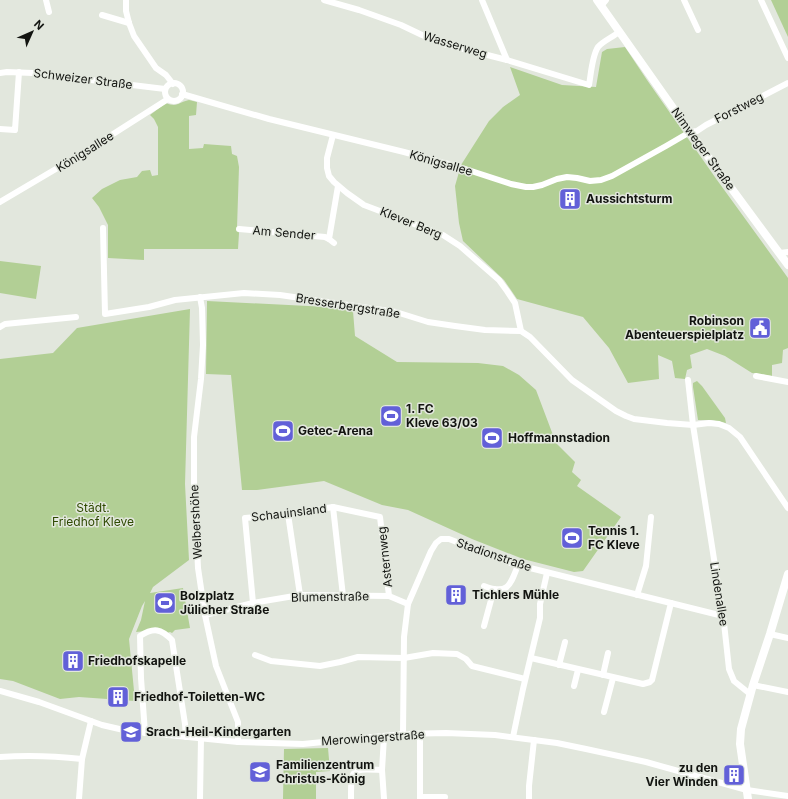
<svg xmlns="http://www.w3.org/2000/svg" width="788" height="799" font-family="Inter,sans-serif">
	<rect width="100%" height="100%" fill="#e2e7dd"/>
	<g fill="#b2cf95">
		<polygon points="771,0 788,0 788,37"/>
		<polygon points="625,47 647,80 717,180 788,278 788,348 783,350 782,363 772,365 772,376 752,373 725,356 707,349 690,355 692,368 687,370 685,379 675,378 672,361 658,355 659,379 628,383 609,348 583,317 517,299 504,280 463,241 459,223 455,186 461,165 489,121 503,107 520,95 510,67 562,85 596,87 602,52 607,49"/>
		<path d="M189,100L197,102L196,115L189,116V149L203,148L204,144L231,146L232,154L237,156L239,167L237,228L239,233L238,249H144V260L108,258V225L99,207L92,198L102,189L120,180L137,177L142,171L150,170L152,176L158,175V127L154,119L150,115L166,103C178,108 178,102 189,100Z"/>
		<polygon points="0,261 41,266 36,299 0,293"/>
		<polygon points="207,301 328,307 353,311 355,336 397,362 478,363 503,366 519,375 536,390 556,443 575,462 572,472 581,480 577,486 621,517 583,571 574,572 523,559 472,539 408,510 382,505 324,481 257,490 242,490 231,375 206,374"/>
		<polygon points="190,309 185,484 189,560 153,587 150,593 183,588 190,628 175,630 172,633 170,632 167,633 146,631 136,632 141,620 145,601 142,606 129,639 135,701 79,697 60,699 13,681 0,679 0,359 53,353 77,328"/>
		<polygon points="697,381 702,386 725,418 726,423 711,420 698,420 693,387 693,383"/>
		<polygon points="328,748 330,771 316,772 316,799 283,799 284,749"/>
	</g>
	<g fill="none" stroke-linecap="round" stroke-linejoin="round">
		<g stroke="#fff" stroke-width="6">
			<polyline points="46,0 49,12"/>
			<polyline points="126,0 126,11 129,23 134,36 156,68 166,75 173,84"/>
			<path d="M324,0L359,10L401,25L422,35L444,44L507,60L589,85C591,74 592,56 598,47C603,41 613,37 619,32"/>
			<polyline points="482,0 507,60"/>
			<polyline points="684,0 698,30"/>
			<polyline points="761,0 788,58"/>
			<polyline points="601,6 606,0"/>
			<polyline points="102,15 129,23"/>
			<polyline points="0,73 7,72 33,73 165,89"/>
			<circle cx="174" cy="92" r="9"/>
			<polyline points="182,94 269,119 404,152 459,167 511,184 526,187 533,187 542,185 557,179 567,177 577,178 590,181 601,180 612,176 666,146 690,132 697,131 706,125 788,83"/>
			<polyline points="0,129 15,130 19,72"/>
			<polyline points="333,135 327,158 327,168 329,176 334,182 347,193 364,205 443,235 460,246 499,280 507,291 515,303 521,331"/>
			<polyline points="0,202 88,150 168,99"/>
			<polyline points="103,228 105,314 149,307 175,300 244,293 280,295 396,312 428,322 455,326 485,330 521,331 530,337 572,380 616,411 626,416 634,419 667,423 693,425 709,423 719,424 729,428 740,437 788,508"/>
			<polyline points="239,229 325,237 329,239"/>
			<polyline points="334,243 329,239 338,186"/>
			<polyline points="780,253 788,252"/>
			<polyline points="200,297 202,308 203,345 201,379 194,437 194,483 198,568 205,615 216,666 238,722 238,742"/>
			<polyline points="0,327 5,324 76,317"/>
			<polyline points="756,376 788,382"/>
			<polyline points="688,380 693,425 724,623 729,669 734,681 750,694"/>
			<polyline points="333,507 343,596"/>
			<polyline points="288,514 300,595"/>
			<path d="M484,586C508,595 510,586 518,565"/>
			<polyline points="637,595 646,566 651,517"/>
			<polyline points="253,603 245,518 288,514 333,507 380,517 389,596"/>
			<polyline points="205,615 253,603 300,595 389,596 408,604"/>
			<polyline points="484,626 494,589"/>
			<polyline points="770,634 788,638"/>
			<polyline points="255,655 271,661 320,666 340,662 358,657 404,658 433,653 457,654 466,659 472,666 525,679"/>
			<polyline points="531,658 643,684 650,682 652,680 671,603"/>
			<polyline points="559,665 565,642"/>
			<polyline points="603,675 608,653"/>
			<polyline points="753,685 788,692"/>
			<polyline points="574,686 578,670"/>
			<polyline points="0,691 39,702 102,725 128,731 238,742 303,744 403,734 446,733 495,735 557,743 586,749 646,762 747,790 788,796"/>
			<polyline points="604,712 613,678"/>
			<path d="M145,733L141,678L140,636C154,627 161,629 172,640L185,724L186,737"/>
			<polyline points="403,734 404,637 408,604 431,551 436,543 441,539 449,539 513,564 522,566 723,616"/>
			<polyline points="420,734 420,799"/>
			<polyline points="384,737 382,770 384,799"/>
			<polyline points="513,737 523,689 540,618 540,604 547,573"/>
			<path d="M0,757C28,755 55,756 82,759"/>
			<polyline points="420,797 445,797"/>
			<polyline points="79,799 82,759 91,721"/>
			<polyline points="200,799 201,738"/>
			<path d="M351,799C351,767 351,769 382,770"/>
			<polyline points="529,799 529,786 534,740"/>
		</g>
		<g stroke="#fff" stroke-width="8">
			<polyline points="597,0 690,132 788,265"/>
			<polyline points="748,799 740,744 741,729 753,685 770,634 788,574"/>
		</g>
	</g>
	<defs>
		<g id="building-square" transform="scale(1.15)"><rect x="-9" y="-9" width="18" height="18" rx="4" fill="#6260d8" stroke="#e2e7dd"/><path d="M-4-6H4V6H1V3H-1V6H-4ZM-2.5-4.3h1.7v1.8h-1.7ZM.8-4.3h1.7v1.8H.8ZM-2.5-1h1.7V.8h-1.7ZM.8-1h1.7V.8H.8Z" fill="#fff"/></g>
		<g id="civic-square" transform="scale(1.15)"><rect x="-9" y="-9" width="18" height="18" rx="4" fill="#6260d8" stroke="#e2e7dd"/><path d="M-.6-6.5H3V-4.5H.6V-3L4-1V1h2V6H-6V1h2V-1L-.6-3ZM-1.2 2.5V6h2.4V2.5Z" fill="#fff"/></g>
		<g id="stadium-square" transform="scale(1.15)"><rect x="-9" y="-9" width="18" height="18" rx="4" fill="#6260d8" stroke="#e2e7dd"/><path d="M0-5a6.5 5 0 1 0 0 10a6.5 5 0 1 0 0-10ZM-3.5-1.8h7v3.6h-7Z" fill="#fff"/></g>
		<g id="school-square" transform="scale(1.15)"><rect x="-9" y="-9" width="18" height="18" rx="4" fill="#6260d8" stroke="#e2e7dd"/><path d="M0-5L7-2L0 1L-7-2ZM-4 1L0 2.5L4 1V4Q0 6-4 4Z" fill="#fff"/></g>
	</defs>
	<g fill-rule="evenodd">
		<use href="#building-square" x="570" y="199"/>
		<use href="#civic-square" x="760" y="328"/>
		<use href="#stadium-square" x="391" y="416"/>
		<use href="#stadium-square" x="283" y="431"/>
		<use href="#stadium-square" x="492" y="438"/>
		<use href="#stadium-square" x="572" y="538"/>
		<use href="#building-square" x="456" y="595"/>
		<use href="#stadium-square" x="165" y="603"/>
		<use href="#building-square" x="73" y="661"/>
		<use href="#building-square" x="118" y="697"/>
		<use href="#school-square" x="131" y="732"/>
		<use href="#school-square" x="260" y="772"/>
		<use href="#building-square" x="734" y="775"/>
	</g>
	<g text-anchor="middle" stroke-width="3" stroke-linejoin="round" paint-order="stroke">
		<g font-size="12" fill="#121410" stroke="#e2e7dd">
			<text transform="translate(455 45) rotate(17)" y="4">Wasserweg</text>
			<text transform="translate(83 79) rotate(7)" y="4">Schweizer Straße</text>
			<text transform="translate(739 108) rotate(-27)" y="4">Forstweg</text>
			<text transform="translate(703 149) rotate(54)" y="4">Nimweger Straße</text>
			<text transform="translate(85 152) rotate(-32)" y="4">Königsallee</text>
			<text transform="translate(441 163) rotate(16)" y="4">Königsallee</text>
			<text transform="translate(411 223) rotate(22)" y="4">Klever Berg</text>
			<text transform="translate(284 233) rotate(5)" y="4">Am Sender</text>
			<text transform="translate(348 306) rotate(9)" y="4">Bresserbergstraße</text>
			<text transform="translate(289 513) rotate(-7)" y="4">Schauinsland</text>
			<text transform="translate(196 522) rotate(-93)" y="4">Welbershöhe</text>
			<text transform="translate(494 555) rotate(19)" y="4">Stadionstraße</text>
			<text transform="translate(385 557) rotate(-96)" y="4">Asternweg</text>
			<text transform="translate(719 594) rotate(81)" y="4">Lindenallee</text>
			<text transform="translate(330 597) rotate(-1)" y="4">Blumenstraße</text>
			<text transform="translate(373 738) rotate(-4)" y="4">Merowingerstraße</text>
		</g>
		<g font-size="12" font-weight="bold" fill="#121410" stroke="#e2e7dd" text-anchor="start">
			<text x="586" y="203">Aussichtsturm</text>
			<text x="744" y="325" text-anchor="end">Robinson<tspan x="744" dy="14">Abenteuerspielplatz</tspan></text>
			<text x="406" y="413">1. FC<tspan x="406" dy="14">Kleve 63/03</tspan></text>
			<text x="298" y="435">Getec-Arena</text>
			<text x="508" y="442">Hoffmannstadion</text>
			<text x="588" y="535">Tennis 1.<tspan x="588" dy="14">FC Kleve</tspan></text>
			<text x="472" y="599">Tichlers Mühle</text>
			<text x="180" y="600">Bolzplatz<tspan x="180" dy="14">Jülicher Straße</tspan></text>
			<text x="88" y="665">Friedhofskapelle</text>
			<text x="134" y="701">Friedhof-Toiletten-WC</text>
			<text x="146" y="736">Srach-Heil-Kindergarten</text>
			<text x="276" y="769">Familienzentrum<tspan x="276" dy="14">Christus-König</tspan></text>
			<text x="718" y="772" text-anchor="end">zu den<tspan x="718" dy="14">Vier Winden</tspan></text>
		</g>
		<g font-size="12" fill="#2e4901" stroke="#e2e7dd">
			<text x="93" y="512">Städt.<tspan x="93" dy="14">Friedhof Kleve</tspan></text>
		</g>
	</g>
	<g transform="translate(32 32) rotate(45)" stroke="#e2e7dd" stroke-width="3" paint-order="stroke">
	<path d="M0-3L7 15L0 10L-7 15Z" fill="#121410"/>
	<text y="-6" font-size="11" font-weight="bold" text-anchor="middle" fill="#121410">N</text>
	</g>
</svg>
